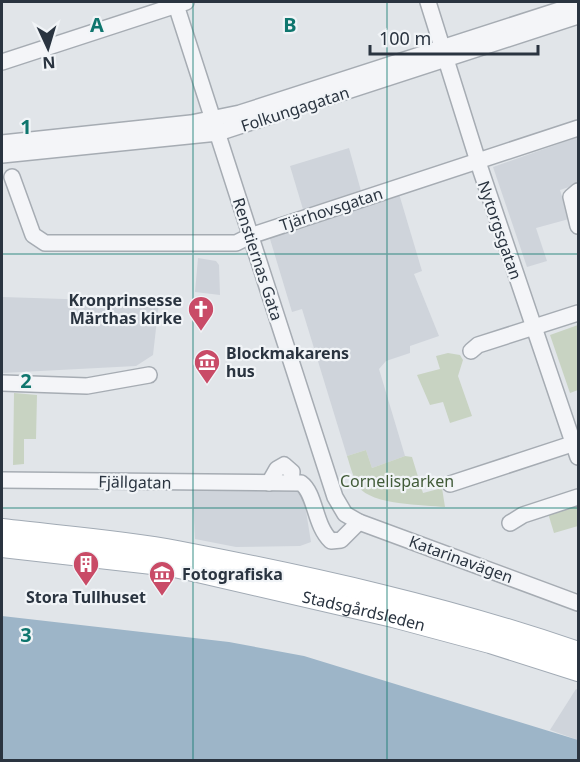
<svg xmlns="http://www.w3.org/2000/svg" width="580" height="762" font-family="'Noto Sans',sans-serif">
	<rect width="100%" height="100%" fill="#e1e5e9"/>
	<g fill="#cfd4db">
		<polygon points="578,137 578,184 560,190 569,219 536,228 547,261 527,267 493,167"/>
		<polygon points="349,148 363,198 397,187 422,271 414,274 439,336 410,346 410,353 386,361 379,369 405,456 372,468 366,450 347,456 302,309 292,312 267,229 305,216 290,166"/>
		<polygon points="198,258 216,261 219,265 220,295 195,292"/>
		<polygon points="2,297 159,302 153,355 136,366 2,373"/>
		<polygon points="192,483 302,486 311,542 300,546 236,547 195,539"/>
		<polygon points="576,689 578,690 578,740 550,730"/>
	</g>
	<g fill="#c8d3c2">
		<polygon points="578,325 578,390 570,393 550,335"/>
		<polygon points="448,353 460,355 463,360 458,376 472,416 450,423 443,402 430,405 417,375 440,369 436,356"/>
		<polygon points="14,393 37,395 36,439 24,439 24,464 13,465"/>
		<path d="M366,450L372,468L405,456L412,457L423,493L442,488L445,507C424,505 371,505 359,487C353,478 350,465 347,456Z"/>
		<polygon points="578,501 578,526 554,533 547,510"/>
	</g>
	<polygon fill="#9db5c8" points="2,616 229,642 304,656 578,740 578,760 2,760"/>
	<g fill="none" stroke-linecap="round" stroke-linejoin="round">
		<g stroke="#a6acb3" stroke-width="18">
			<g id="minor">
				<polyline points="175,2 335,497 345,514 359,522 578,603"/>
				<polyline points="428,2 481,171 578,457"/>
				<polyline points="2,62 186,2"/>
				<polyline points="2,143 191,123 240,113 578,4"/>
				<polyline points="2,155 218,133 578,16"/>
				<polyline points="12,177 33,235 45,243 236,243 250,236 578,128"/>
				<polyline points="578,191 571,197 578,226"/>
				<polyline points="471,351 478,345 578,313"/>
				<polyline points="2,383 87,386 149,375"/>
				<path d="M2,480L301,483C316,494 314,525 331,541L341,540L359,522"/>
				<polyline points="269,483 277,469 284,465 292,472 291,482"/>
				<polyline points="450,484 578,442"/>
				<polyline points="510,523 523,515 578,497"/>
			</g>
		</g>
		<g stroke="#a1aab4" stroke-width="22">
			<g id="major">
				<path d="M2,529C60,536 120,540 177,551C313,577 448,607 578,652"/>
				<path id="s1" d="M2,547L170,566L202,573L393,617L490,643L578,671"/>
			</g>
		</g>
		<use href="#minor" stroke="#f4f5f8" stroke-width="15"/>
		<use href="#major" stroke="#fff" stroke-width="20"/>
	</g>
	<path fill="none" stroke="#0f766e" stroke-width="1.5" stroke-opacity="0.55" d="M193,2V760M387,2V760M2,254H578M2,508H578"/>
	<defs>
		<g id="church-pin" transform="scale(1.35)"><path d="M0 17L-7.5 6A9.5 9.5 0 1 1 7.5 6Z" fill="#c94b67" stroke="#f1f4f7"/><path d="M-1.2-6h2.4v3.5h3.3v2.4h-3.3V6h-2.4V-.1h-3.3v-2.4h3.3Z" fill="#fff"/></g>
		<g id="museum-pin" transform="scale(1.35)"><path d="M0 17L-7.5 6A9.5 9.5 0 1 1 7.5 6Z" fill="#c94b67" stroke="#f1f4f7"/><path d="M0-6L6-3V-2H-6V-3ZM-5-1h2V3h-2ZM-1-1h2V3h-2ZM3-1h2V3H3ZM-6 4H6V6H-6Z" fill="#fff"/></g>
		<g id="building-pin" transform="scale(1.35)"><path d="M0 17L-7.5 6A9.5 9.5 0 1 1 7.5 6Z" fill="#c94b67" stroke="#f1f4f7"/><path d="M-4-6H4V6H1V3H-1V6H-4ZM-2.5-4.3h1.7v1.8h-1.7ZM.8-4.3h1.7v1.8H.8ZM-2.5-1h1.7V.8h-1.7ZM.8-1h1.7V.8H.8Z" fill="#fff"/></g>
	</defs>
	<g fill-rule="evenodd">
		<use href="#church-pin" x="201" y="309"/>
		<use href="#museum-pin" x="207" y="362"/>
		<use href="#building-pin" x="86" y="564"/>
		<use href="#museum-pin" x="162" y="574"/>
	</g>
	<g text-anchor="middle" stroke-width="4.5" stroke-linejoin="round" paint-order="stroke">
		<g font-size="16" fill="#2a3440" stroke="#f1f4f7">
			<text transform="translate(295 109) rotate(-18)" y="6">Folkungagatan</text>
			<text transform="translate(331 209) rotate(-18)" y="6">Tjärhovsgatan</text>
			<text transform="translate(500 230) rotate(71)" y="6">Nytorgsgatan</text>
			<text transform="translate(258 259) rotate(72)" y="6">Renstiernas Gata</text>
			<text transform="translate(135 482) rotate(1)" y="6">Fjällgatan</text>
			<text transform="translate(461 559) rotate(20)" y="6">Katarinavägen</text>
			<text dy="6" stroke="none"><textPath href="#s1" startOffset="368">Stadsgårdsleden</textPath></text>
		</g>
		<g font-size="16" font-weight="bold" fill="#2a3440" stroke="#f1f4f7" text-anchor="start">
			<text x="182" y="306" text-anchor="end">Kronprinsesse<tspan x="182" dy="18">Märthas kirke</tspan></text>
			<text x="226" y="359">Blockmakarens<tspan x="226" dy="18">hus</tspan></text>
			<text x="182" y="580">Fotografiska</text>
			<text x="86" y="603" text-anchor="middle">Stora Tullhuset</text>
		</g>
		<g font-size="16" fill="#415b38" stroke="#f1f4f7">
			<text x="397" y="487">Cornelisparken</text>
		</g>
	</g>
	<g font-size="20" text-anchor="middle" font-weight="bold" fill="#0f766e" stroke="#f1f4f7" stroke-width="4.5" stroke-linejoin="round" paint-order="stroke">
		<text x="97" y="32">A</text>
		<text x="290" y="32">B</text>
		<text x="26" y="134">1</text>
		<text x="26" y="388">2</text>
		<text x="26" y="642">3</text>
	</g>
	<rect width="580" height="762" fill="none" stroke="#2a3440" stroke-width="6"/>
	<g transform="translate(48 48) rotate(176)" stroke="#f1f4f7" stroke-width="4.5" paint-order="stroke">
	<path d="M0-4.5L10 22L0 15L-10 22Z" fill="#2a3440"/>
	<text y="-9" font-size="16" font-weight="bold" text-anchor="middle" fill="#2a3440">N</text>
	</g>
	<path d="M370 45v9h168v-9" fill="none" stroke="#2a3440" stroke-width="3"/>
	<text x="379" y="45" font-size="18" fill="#2a3440" stroke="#f1f4f7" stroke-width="4.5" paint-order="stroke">100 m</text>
</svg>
